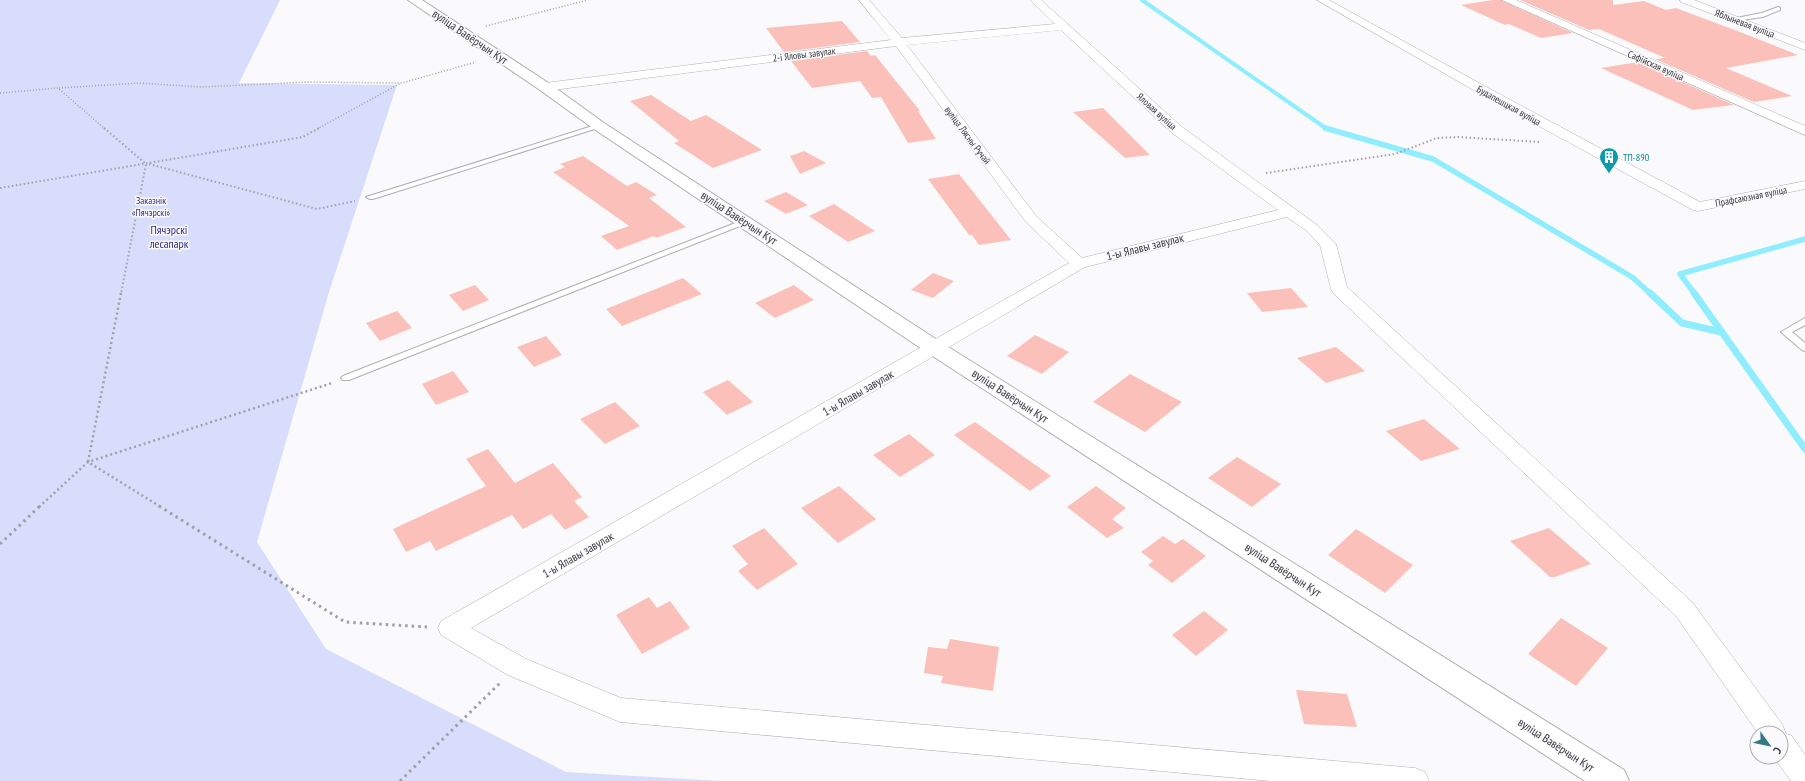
<svg xmlns="http://www.w3.org/2000/svg" width="1805" height="781" font-family="'PT Sans Narrow',sans-serif">
	<rect width="100%" height="100%" fill="#fafafd"/>
	<polygon fill="#d8ddfc" points="0,0 280,0 239,83 397,85 329,292 257,542 326,649 566,772 721,781 0,781"/>
	<g fill="none" stroke-linecap="round" stroke-linejoin="round">
		<polyline stroke="#90edfe" stroke-width="4" points="1142,0 1327,129"/>
		<g stroke="#90edfe" stroke-width="5.5">
			<polyline points="1325,128 1433,159 1632,277 1651,294"/>
			<polyline points="1695,294 1680,274 1805,239"/>
		</g>
		<g stroke="#90edfe" stroke-width="7">
			<polyline points="1650,293 1682,323 1721,332"/>
			<polyline points="1694,293 1805,449"/>
		</g>
	</g>
	<g fill="#fbc0b9">
		<polygon points="1493,0 1501,0 1573,33 1541,38 1509,24 1505,25 1461,5"/>
		<polygon points="1520,0 1613,0 1613,5 1644,1 1666,10 1676,8 1740,32 1798,55 1726,68 1792,96 1754,102 1655,59 1665,58 1599,29 1589,30"/>
		<polygon points="842,21 860,42 784,52 766,28"/>
		<polygon points="867,51 871,56 875,55 920,111 918,111 936,139 908,143 881,97 872,98 860,81 812,88 791,61"/>
		<polygon points="1638,62 1734,105 1693,110 1601,68"/>
		<polygon points="651,95 691,121 706,115 762,150 713,168 674,143 679,141 630,101"/>
		<polygon points="1103,108 1150,155 1125,158 1073,112"/>
		<polygon points="804,151 826,163 800,174 790,156"/>
		<polygon points="583,156 627,186 636,182 657,195 649,198 686,227 656,238 654,236 617,250 601,236 629,226 553,172 565,167 560,164"/>
		<polygon points="959,174 1011,240 979,245 972,235 969,235 928,179"/>
		<polygon points="786,192 808,205 786,214 764,201"/>
		<polygon points="834,204 875,231 848,242 809,216"/>
		<polygon points="933,273 954,281 933,298 911,290"/>
		<polygon points="683,278 702,294 622,326 606,309"/>
		<polygon points="475,285 489,300 463,311 449,295"/>
		<polygon points="794,285 814,300 775,318 755,303"/>
		<polygon points="1291,288 1308,307 1262,312 1247,293"/>
		<polygon points="397,311 412,328 380,341 366,323"/>
		<polygon points="1035,335 1069,352 1042,374 1007,356"/>
		<polygon points="546,336 562,355 534,367 517,347"/>
		<polygon points="1336,347 1365,371 1326,383 1297,358"/>
		<polygon points="453,371 469,392 436,405 422,384"/>
		<polygon points="1130,374 1182,402 1145,432 1093,402"/>
		<polygon points="728,380 753,402 727,415 703,392"/>
		<polygon points="615,402 640,426 605,444 580,419"/>
		<polygon points="1424,419 1460,449 1421,461 1386,431"/>
		<polygon points="975,422 1051,476 1030,491 954,435"/>
		<polygon points="909,434 935,455 900,477 873,455"/>
		<polygon points="488,449 515,483 553,463 582,497 574,501 589,517 565,530 551,514 523,529 512,515 436,551 430,541 406,552 393,529 486,486 466,459"/>
		<polygon points="1237,457 1281,484 1252,507 1208,478"/>
		<polygon points="839,486 876,519 838,543 801,508"/>
		<polygon points="1096,486 1126,508 1112,519 1124,528 1107,538 1067,507"/>
		<polygon points="764,528 798,564 757,590 738,571 748,564 732,546"/>
		<polygon points="1549,528 1591,564 1555,577 1550,577 1510,541"/>
		<polygon points="1356,529 1413,565 1385,593 1328,555"/>
		<polygon points="1163,536 1175,544 1183,539 1206,556 1172,583 1148,565 1153,561 1141,552"/>
		<polygon points="649,597 657,608 670,601 690,628 642,654 616,615"/>
		<polygon points="1204,611 1228,630 1196,656 1172,635"/>
		<polygon points="1561,618 1608,648 1576,686 1528,654"/>
		<polygon points="950,639 999,647 993,691 941,683 943,676 924,673 928,647 947,649"/>
		<polygon points="1296,690 1347,694 1357,727 1304,724"/>
	</g>
	<g fill="none" stroke-linecap="round" stroke-linejoin="round">
		<g stroke="#aeafb2" stroke-width="2">
			<g id="service">
				<polygon points="1778,7 1780,8 1780,10 1763,17 1734,21 1731,19 1762,13"/>
				<polygon points="599,124 602,126 601,127 373,199 370,199 366,197"/>
				<polygon points="743,220 749,220 750,222 349,380 343,380 341,378 343,376"/>
				<polygon points="1805,318 1805,325 1792,332 1805,343 1805,351 1802,350 1781,332"/>
			</g>
		</g>
		<g stroke="#aeafb2" stroke-width="1">
			<g id="minor">
				<path d="M859,0H869L902,38L1055,24L1030,0H1041L1182,127L1317,225L1336,244L1347,287L1692,602L1782,724L1786,734L1791,735L1805,755V781H1791L1774,757H1781V733H1758L1676,616L1333,293L1331,289L1320,245L1307,231L1287,217L1085,267L471,628L526,659L621,698L1415,768L1425,772L1429,781H1271L620,722L508,675L441,635L438,628L441,621L1069,263L1026,222L896,46L545,91L539,87L545,83L891,40ZM1061,30L1172,133L1278,210L1082,258L1036,216L907,45Z"/>
				<polygon points="1317,0 1329,0 1490,89 1700,202 1805,181 1805,189 1698,211 1693,210 1482,95"/>
				<polygon points="1502,0 1516,0 1805,126 1805,135"/>
				<polygon points="1680,0 1694,0 1805,43 1805,50 1681,2"/>
			</g>
		</g>
		<g stroke="#aeafb2" stroke-width="2">
			<polygon id="tertiary" points="408,0 422,0 550,84 604,123 942,343 1624,770 1629,781 1585,781 928,353 594,129 540,90"/>
		</g>
		<g stroke="#a1a1a3" stroke-width="1.5" stroke-dasharray="1 2" stroke-linecap="butt">
			<polyline points="486,26 588,0"/>
			<polyline points="59,88 139,83 202,87 308,82 402,83 476,62"/>
			<polyline points="0,93 58,88 105,129"/>
			<polyline points="317,129 401,83"/>
		</g>
		<g stroke="#a1a1a3" stroke-width="2" stroke-dasharray="1.5 2.5" stroke-linecap="butt">
			<polyline points="104,128 146,164 121,294"/>
			<polyline points="149,164 317,209 355,201"/>
			<polyline points="1266,173 1395,154 1437,138 1458,137 1541,142"/>
			<polyline points="0,188 303,137 319,128"/>
		</g>
		<g stroke="#a1a1a3" stroke-width="2.5" stroke-dasharray="2 3" stroke-linecap="butt">
			<polyline points="121,293 88,462 161,507"/>
			<polyline points="39,507 88,462 332,383"/>
		</g>
		<g stroke="#a1a1a3" stroke-width="3" stroke-dasharray="2.5 4" stroke-linecap="butt">
			<polyline points="159,506 345,622 427,627"/>
			<polyline points="0,544 40,506"/>
			<polyline points="400,781 500,683"/>
		</g>
		<use href="#service" fill="#fff" fill-rule="evenodd"/>
		<use href="#minor" fill="#fff" fill-rule="evenodd"/>
		<use href="#tertiary" fill="#fff" fill-rule="evenodd"/>
	</g>
	<defs>
		<g id="building-pin" transform="scale(1)"><path d="M0 17L-7.5 6A9.5 9.5 0 1 1 7.5 6Z" fill="#0f9aa8" stroke="#fafafd"/><path d="M-4-6H4V6H1V3H-1V6H-4ZM-2.5-4.3h1.7v1.8h-1.7ZM.8-4.3h1.7v1.8H.8ZM-2.5-1h1.7V.8h-1.7ZM.8-1h1.7V.8H.8Z" fill="#fff"/></g>
	</defs>
	<g fill-rule="evenodd">
		<use href="#building-pin" x="1609" y="157"/>
	</g>
	<g text-anchor="middle" stroke-width="3" stroke-linejoin="round" paint-order="stroke">
		<g font-size="10" fill="#39393a" stroke="#fafafd">
			<text transform="translate(1745 23) rotate(21)" y="4">Яблыневая вуліца</text>
			<text transform="translate(804 54) rotate(-7)" y="4">2-і Яловы завулак</text>
			<text transform="translate(1656 65) rotate(24)" y="4">Сафійская вуліца</text>
			<text transform="translate(1509 105) rotate(29)" y="4">Будапешцкая вуліца</text>
			<text transform="translate(1157 111) rotate(42)" y="4">Яловая вуліца</text>
			<text transform="translate(968 135) rotate(53)" y="4">вуліца Лясны Ручай</text>
			<text transform="translate(1751 196) rotate(-11)" y="4">Прафсаюзная вуліца</text>
		</g>
		<g font-size="10" fill="#0d838f" stroke="#fafafd" text-anchor="start">
			<text x="1623" y="161">ТП-890</text>
		</g>
		<g font-size="10" fill="#2f2a84" stroke="#fafafd">
			<text x="151" y="204">Заказнік<tspan x="151" dy="12">«Пячэрскі»</tspan></text>
		</g>
		<g font-size="12" fill="#39393a" stroke="#fafafd">
			<text transform="translate(470 37) rotate(34)" y="4">вуліца Вавёрчын Кут</text>
			<text transform="translate(739 218) rotate(33)" y="4">вуліца Вавёрчын Кут</text>
			<text transform="translate(1145 247) rotate(-14)" y="4">1-ы Ялавы завулак</text>
			<text transform="translate(858 393) rotate(-30)" y="4">1-ы Ялавы завулак</text>
			<text transform="translate(1010 396) rotate(33)" y="4">вуліца Вавёрчын Кут</text>
			<text transform="translate(578 555) rotate(-30)" y="4">1-ы Ялавы завулак</text>
			<text transform="translate(1283 570) rotate(33)" y="4">вуліца Вавёрчын Кут</text>
			<text transform="translate(1556 745) rotate(33)" y="4">вуліца Вавёрчын Кут</text>
		</g>
		<g font-size="12" fill="#2f2a84" stroke="#fafafd">
			<text x="169" y="234">Пячэрскі<tspan x="169" dy="14">лесапарк</tspan></text>
		</g>
	</g>
	<g transform="translate(1769 745) rotate(123)"><circle r="19" fill="#fafafd" stroke="#adadaf"/>
	<path d="M0-3L7 15L0 10L-7 15Z" fill="#337985"/>
	<text y="-6" font-size="11" font-weight="bold" text-anchor="middle" fill="#39393a">С</text>
	</g>
</svg>
